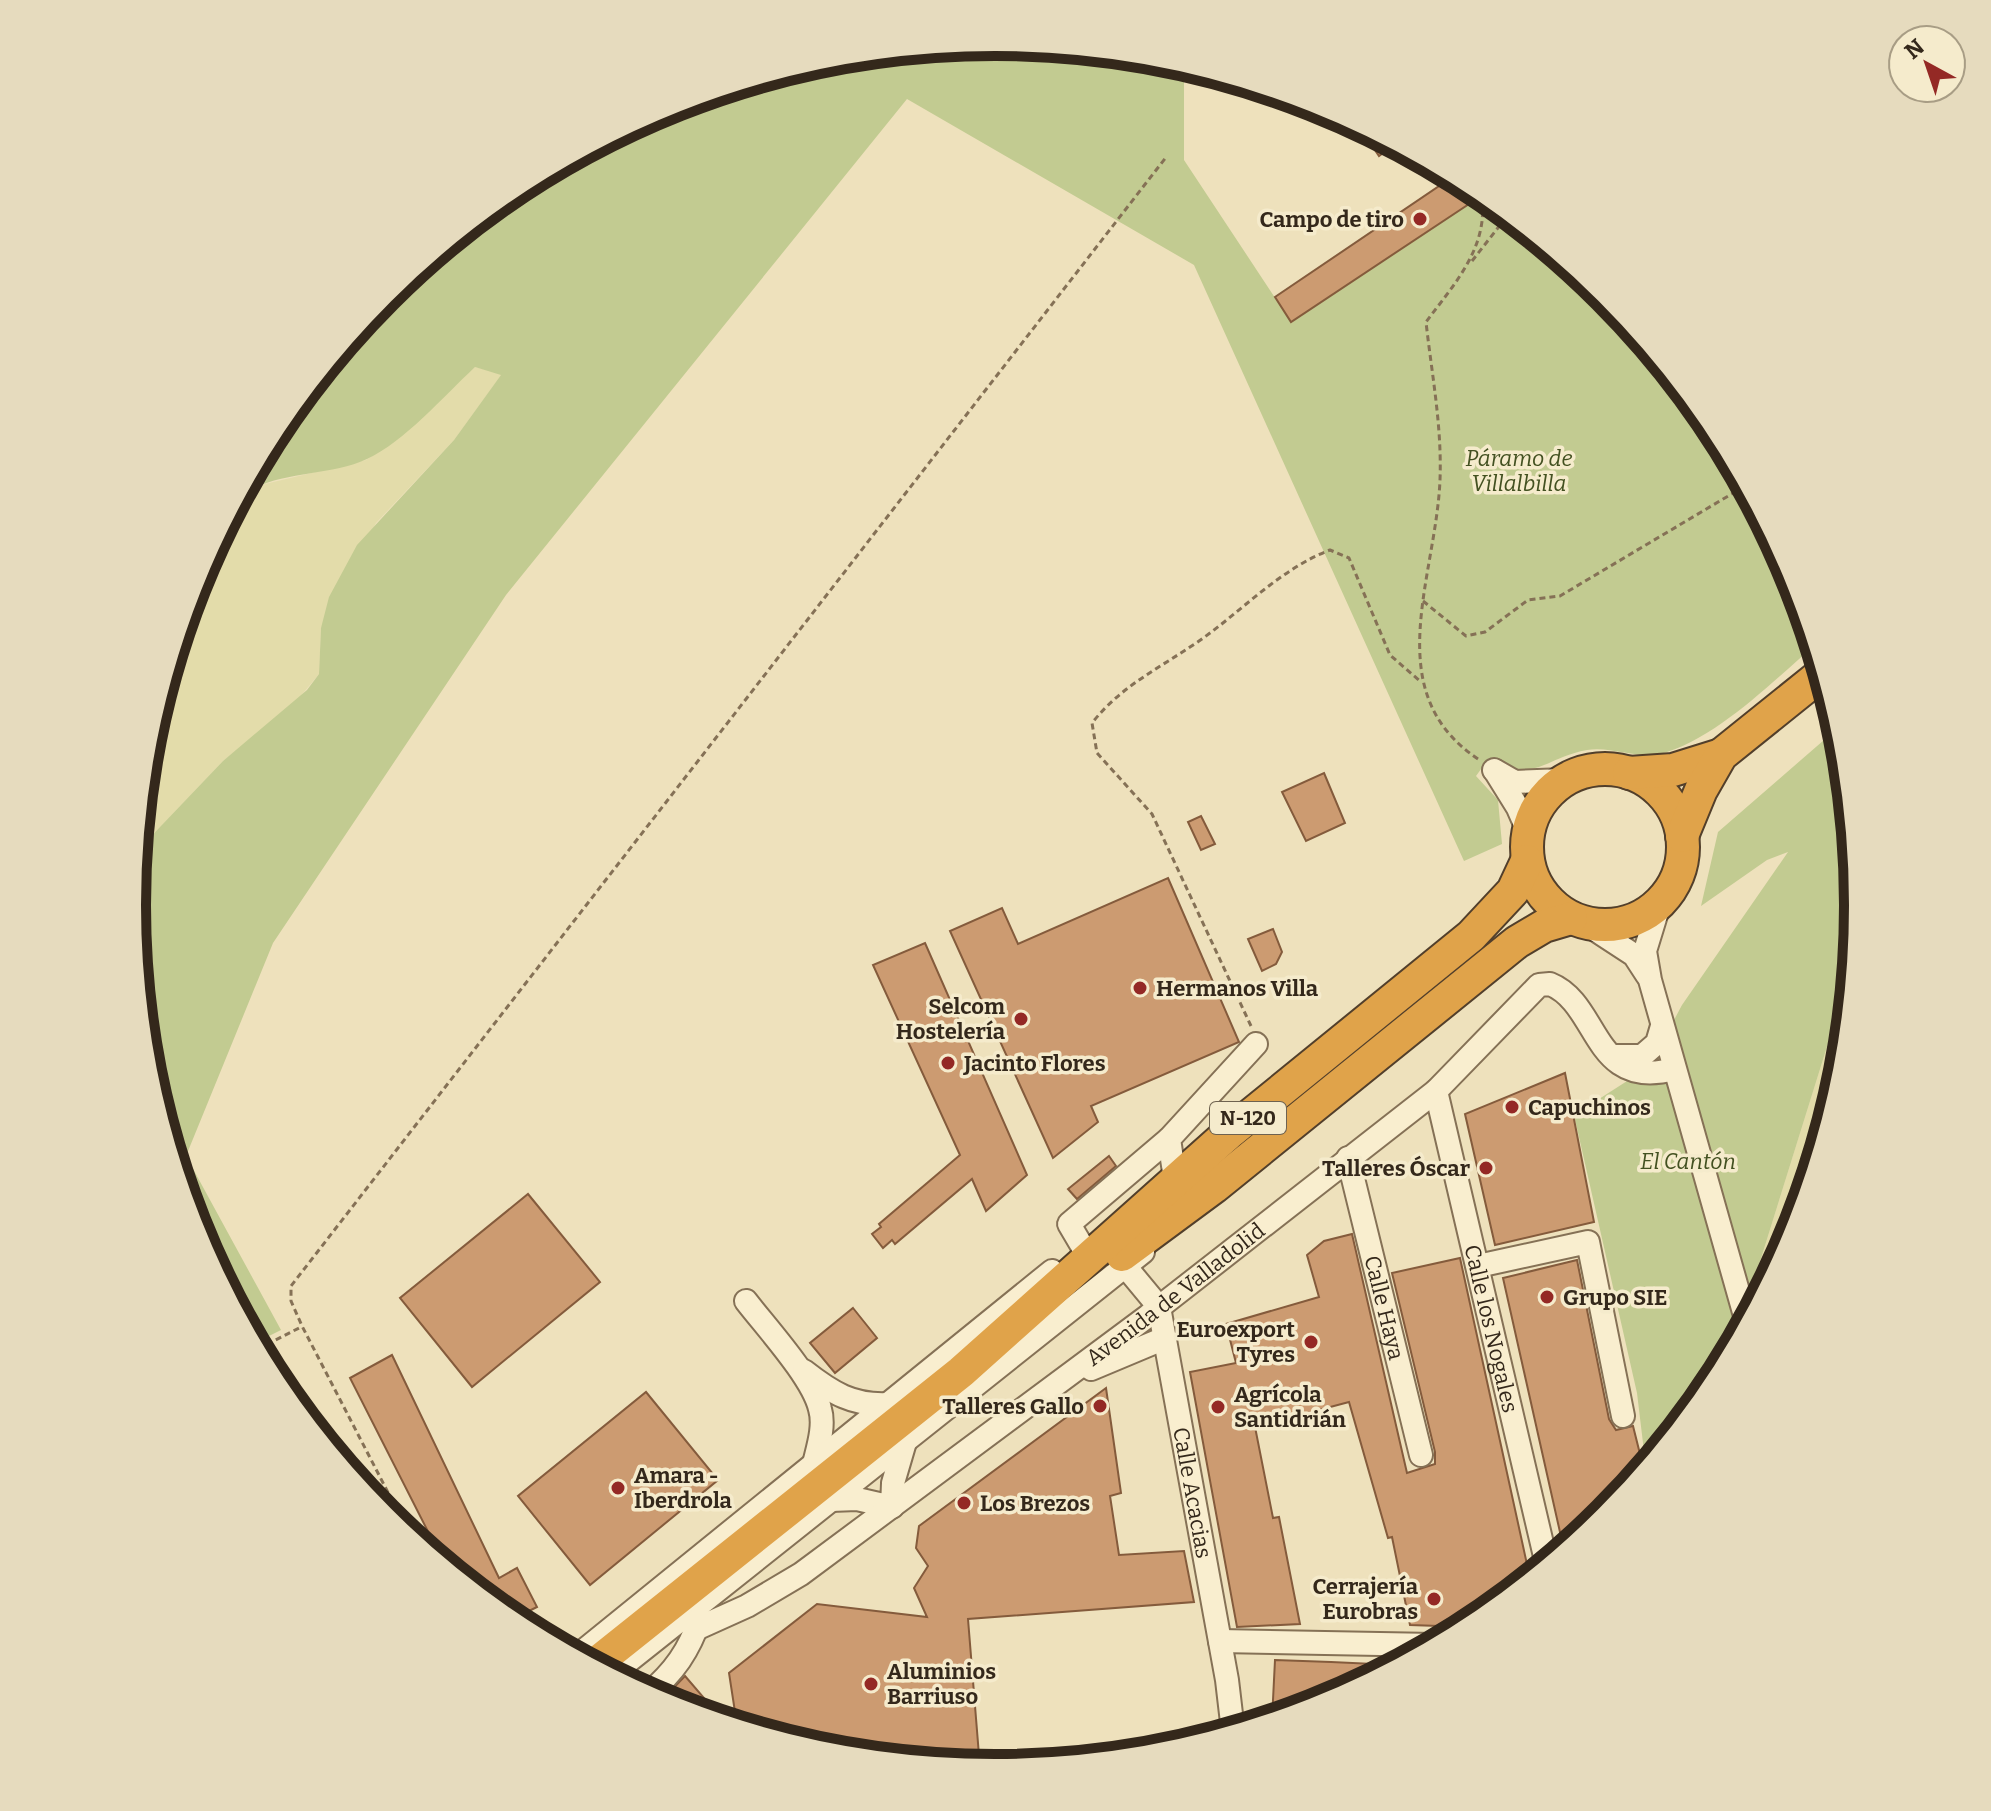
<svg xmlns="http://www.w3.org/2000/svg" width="1991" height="1811" font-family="Bitter,serif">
	<rect width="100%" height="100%" fill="#eee1bc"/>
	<g fill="#e3dcaa">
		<polygon points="475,367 502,374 454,440 376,523 321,628 319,674 294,704 223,761 138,850 149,737 198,575 238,499 265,484 366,460 389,445"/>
		<polygon points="1854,960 1842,1074 1793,1236 1752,1312 1753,1284"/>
	</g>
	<g fill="#c2cb91">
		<path d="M996,42L1164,59L1184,65V160L1291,322L1472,202L1455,177L1476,188L1606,295L1714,426L1793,575L1815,645C1772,682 1715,740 1660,754C1637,759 1611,746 1587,750C1543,758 1537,784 1489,758L1476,776L1498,800L1502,844L1464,861L1194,265L907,99L506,595L273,943L186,1156L281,1330L255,1343L198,1236L149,1074L132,905L138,850L223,761L307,690L319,674L321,628L329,597L357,545L454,440L501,375L475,367C444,396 404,442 367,459C327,478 273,469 238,499L278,425L385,295L516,187L665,108L828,59Z"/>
		<polygon points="1839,727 1859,906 1854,960 1753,1284 1752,1313 1713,1386 1646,1468 1637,1393 1574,1115 1649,1067 1682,1005 1788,852 1767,860 1701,906 1718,832"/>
	</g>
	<g fill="#cc9b71" stroke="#845b3c" stroke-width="2">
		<polygon points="1358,125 1384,139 1395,144 1379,156"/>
		<polygon points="1454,176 1472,202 1291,322 1275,297"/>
		<polygon points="1324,773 1345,823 1306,841 1282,792"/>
		<polygon points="1201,816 1215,844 1201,850 1188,822"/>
		<polygon points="1168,878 1239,1042 1091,1106 1098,1122 1053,1158 950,931 1002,908 1018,944"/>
		<polygon points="1273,929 1282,952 1276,964 1262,971 1248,939"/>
		<polygon points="925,943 1027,1175 986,1211 972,1179 895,1244 892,1240 883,1248 872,1234 881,1227 879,1224 960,1155 873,965"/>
		<polygon points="1565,1073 1594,1222 1495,1245 1465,1114"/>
		<polygon points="1109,1156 1116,1166 1077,1199 1068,1189"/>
		<polygon points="528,1194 600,1282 472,1387 400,1298"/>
		<polygon points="1352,1234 1407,1473 1435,1464 1435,1452 1392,1273 1460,1258 1530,1578 1469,1627 1410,1625 1392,1537 1388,1538 1349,1402 1255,1427 1273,1518 1279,1517 1300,1624 1237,1627 1190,1372 1236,1363 1226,1324 1319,1297 1307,1255 1324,1241"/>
		<polygon points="1577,1260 1609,1419 1616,1430 1633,1426 1644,1470 1606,1516 1564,1550 1503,1278"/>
		<polygon points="853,1308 877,1338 835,1373 810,1343"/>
		<polygon points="392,1355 499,1578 517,1568 537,1607 511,1620 445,1565 350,1378"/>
		<polygon points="1106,1388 1121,1493 1110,1496 1119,1555 1184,1551 1194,1602 968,1619 980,1768 827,1752 737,1725 729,1673 817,1604 927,1617 914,1588 928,1566 916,1548 919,1526"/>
		<polygon points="646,1392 718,1480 590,1585 518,1496"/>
		<polygon points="1275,1660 1331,1662 1397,1665 1325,1703 1272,1720"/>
		<polygon points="685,1676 704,1698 689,1710 661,1701"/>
	</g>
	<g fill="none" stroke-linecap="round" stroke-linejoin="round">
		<g stroke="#857156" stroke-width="26">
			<g id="minor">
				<polyline points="1494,770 1515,782 1564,780"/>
				<polyline points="1495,771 1518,808 1528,831"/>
				<polyline points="1660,902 1645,951 1650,980 1747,1323"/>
				<polyline points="1585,923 1634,955 1647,975"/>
				<polyline points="1614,1056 1642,1056 1657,1043 1662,1026"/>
				<path id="s1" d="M1436,1091L1547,1565"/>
				<path id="s2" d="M1348,1158L1421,1455"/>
				<polyline points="1174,1172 1169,1139 1256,1044"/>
				<polyline points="1082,1246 1069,1224 1169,1139"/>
				<path id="s3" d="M1125,1266L1159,1307L1227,1680L1233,1731"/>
				<polyline points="1478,1266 1588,1242 1623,1416"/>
				<path d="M746,1301C766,1327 813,1378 820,1409C825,1426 818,1447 814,1464"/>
				<polyline points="1091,1369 1165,1338"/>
				<path d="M804,1371C832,1393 853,1406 889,1404"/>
				<polyline points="831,1500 857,1499 892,1507 893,1483 905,1442"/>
				<path id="s4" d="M696,1629L747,1606L801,1574L1148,1316L1436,1091L1539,985L1550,984C1600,1004 1592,1091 1674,1069"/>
				<polyline points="1220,1641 1435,1645"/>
				<polyline points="577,1656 1052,1271"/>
				<polyline points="611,1675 1143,1252"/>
				<path d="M648,1694C674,1672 689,1651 700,1618"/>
			</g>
		</g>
		<g stroke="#523f2b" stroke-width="36">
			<g id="highway">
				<circle cx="1605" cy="847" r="78"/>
				<polyline points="1629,773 1673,770 1721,755"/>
				<polyline points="1682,836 1701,790 1721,755 1823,673"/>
				<polyline points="1122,1255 1214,1187 1517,942 1544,926 1571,918"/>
				<polyline points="594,1665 961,1372 1230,1132 1471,936 1513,891 1527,861"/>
			</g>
		</g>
		<g stroke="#857156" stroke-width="3" stroke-dasharray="6 4" stroke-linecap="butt">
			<polyline points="1472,261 1508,215"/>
			<polyline points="1423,601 1466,636 1485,632 1528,600 1560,596 1745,486"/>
			<path d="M186,612C208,594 214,571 215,543"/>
			<path d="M1478,759C1378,692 1436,578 1440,480C1442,426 1432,376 1426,322C1455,283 1491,245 1481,192"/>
			<path d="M1251,1026L1152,814L1097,753L1092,723C1122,685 1160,668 1199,641C1242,611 1280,569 1330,550L1349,558L1390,655L1421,682"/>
			<polyline points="258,1349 301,1327"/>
			<polyline points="411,1537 302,1326 291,1301 291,1286 1167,156"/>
		</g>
		<use href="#minor" stroke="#f9eecf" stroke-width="22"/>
		<use href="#highway" stroke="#e0a34a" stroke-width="32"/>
	</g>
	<g fill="#942925" stroke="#f5ebcc" stroke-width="3">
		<circle cx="1420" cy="219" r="8"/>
		<circle cx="1140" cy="988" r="8"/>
		<circle cx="1021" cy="1019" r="8"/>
		<circle cx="948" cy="1063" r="8"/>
		<circle cx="1512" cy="1107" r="8"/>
		<circle cx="1486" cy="1168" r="8"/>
		<circle cx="1547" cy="1297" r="8"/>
		<circle cx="1311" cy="1342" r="8"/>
		<circle cx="1100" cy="1406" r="8"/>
		<circle cx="1218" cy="1407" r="8"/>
		<circle cx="618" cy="1488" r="8"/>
		<circle cx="964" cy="1503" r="8"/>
		<circle cx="1434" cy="1599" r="8"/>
		<circle cx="871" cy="1684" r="8"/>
	</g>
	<g text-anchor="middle" stroke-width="7" stroke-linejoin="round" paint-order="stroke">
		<rect fill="#f5ebcc" stroke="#6e6250" stroke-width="2" x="1210" y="1102" width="76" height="32" rx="6"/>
		<g font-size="20" font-weight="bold" fill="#34281b">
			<text x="1248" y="1125">N-120</text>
		</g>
		<g font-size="22" font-weight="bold" fill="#34281b" stroke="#f5ebcc" text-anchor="start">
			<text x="1404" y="227" text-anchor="end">Campo de tiro</text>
			<text x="1156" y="996">Hermanos Villa</text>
			<text x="1005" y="1014" text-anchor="end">Selcom<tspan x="1005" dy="25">Hostelería</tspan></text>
			<text x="964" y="1071">Jacinto Flores</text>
			<text x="1528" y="1115">Capuchinos</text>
			<text x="1470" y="1176" text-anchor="end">Talleres Óscar</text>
			<text x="1563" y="1305">Grupo SIE</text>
			<text x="1295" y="1337" text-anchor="end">Euroexport<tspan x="1295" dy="25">Tyres</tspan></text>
			<text x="1234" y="1402">Agrícola<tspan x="1234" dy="25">Santidrián</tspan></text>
			<text x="1084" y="1414" text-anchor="end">Talleres Gallo</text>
			<text x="634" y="1483">Amara -<tspan x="634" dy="25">Iberdrola</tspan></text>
			<text x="980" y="1511">Los Brezos</text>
			<text x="1418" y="1594" text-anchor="end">Cerrajería<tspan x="1418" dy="25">Eurobras</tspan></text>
			<text x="887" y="1679">Aluminios<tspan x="887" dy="25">Barriuso</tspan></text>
		</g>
		<g font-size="22" font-style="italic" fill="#435121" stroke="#f5ebcc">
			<text x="1519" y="466">Páramo de<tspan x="1519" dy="25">Villalbilla</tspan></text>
			<text x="1688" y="1169">El Cantón</text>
		</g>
		<g font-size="22" fill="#34281b" stroke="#f5ebcc">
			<text dy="8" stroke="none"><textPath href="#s4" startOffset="586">Avenida de Valladolid</textPath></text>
			<text dy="8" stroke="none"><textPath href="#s2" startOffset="154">Calle Haya</textPath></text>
			<text dy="8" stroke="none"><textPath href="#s1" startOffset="244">Calle los Nogales</textPath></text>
			<text dy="8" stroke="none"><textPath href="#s3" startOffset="242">Calle Acacias</textPath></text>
		</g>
	</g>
	<path d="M0 0H1991V1811H0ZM146 905a849 849 0 1 1 1698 0a849 849 0 1 1-1698 0Z" fill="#e6dbbe" fill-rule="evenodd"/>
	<path fill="none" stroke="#34281b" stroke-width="10" d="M146 905a849 849 0 1 1 1698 0a849 849 0 1 1-1698 0Z"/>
	<g transform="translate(1927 64) rotate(320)"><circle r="38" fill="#f5ebcc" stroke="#a89d85" stroke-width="2"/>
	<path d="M0-6L14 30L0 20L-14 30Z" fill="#942925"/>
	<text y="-12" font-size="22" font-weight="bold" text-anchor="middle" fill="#34281b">N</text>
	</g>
</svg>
